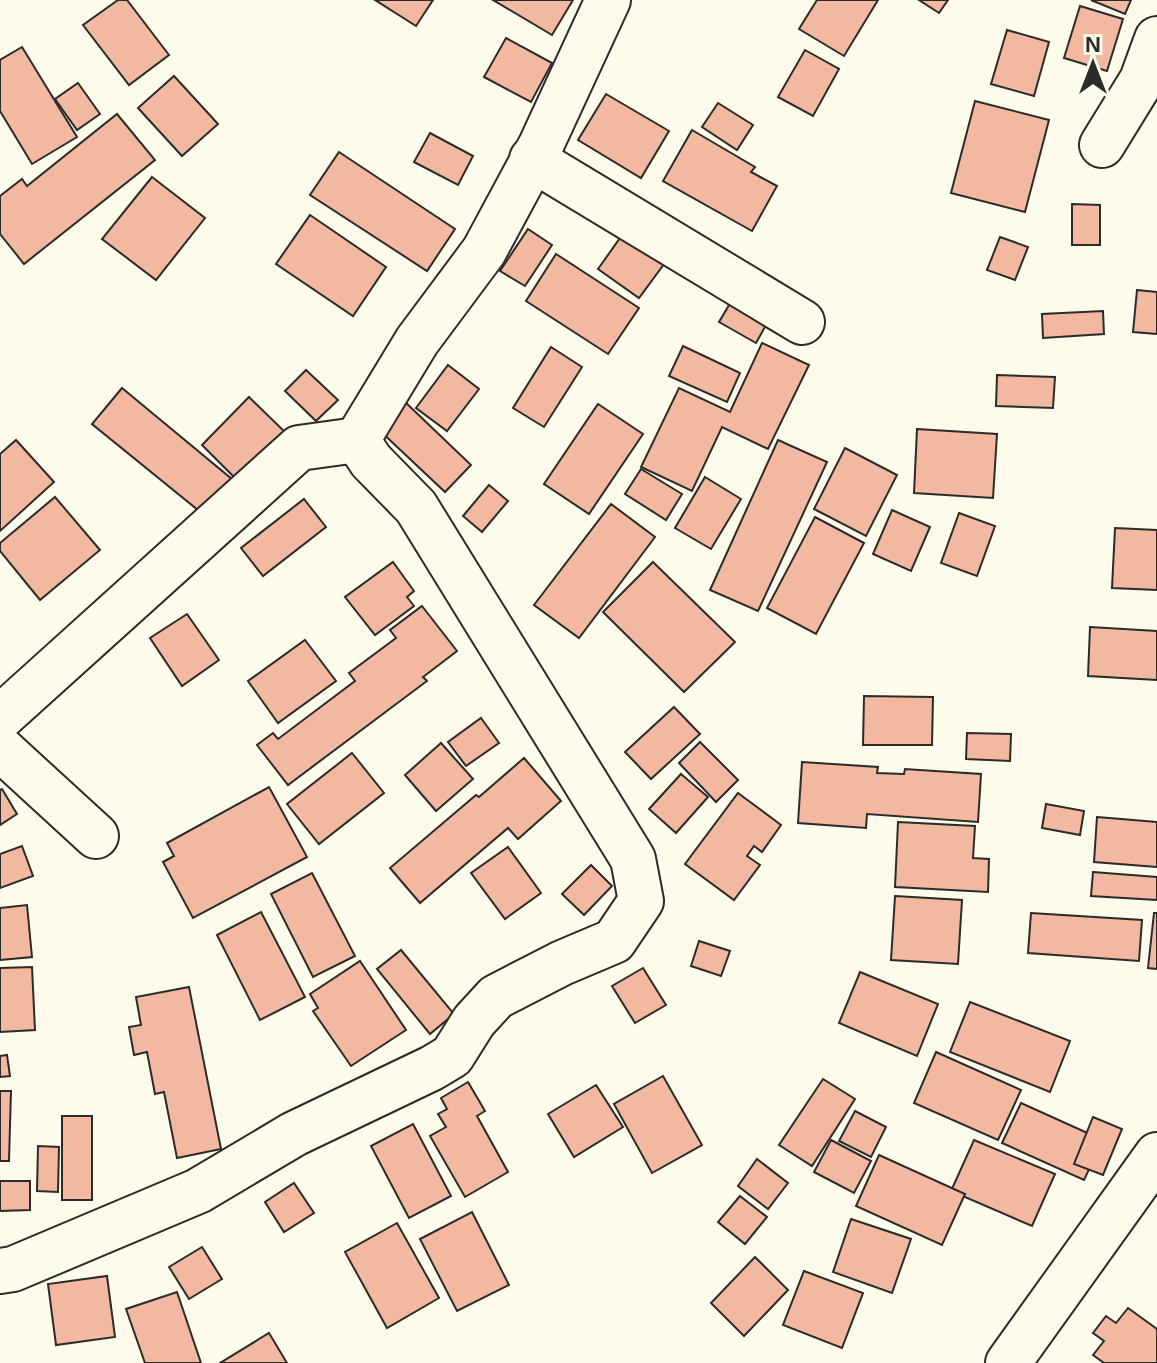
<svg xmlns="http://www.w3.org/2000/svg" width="1157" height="1363" font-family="Arial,sans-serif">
	<rect width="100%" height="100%" fill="#fdfbea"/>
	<g fill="#f2b8a0" stroke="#2b2b2b" stroke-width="2">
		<polygon points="118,0 127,0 169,55 129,85 83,25"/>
		<polygon points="375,0 433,0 416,26"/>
		<polygon points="493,0 573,0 552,35"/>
		<polygon points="817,0 878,0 844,56 799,29"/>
		<polygon points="919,0 948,0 939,13"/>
		<polygon points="1091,0 1131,0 1125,14"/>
		<polygon points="1080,6 1123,19 1107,71 1064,58"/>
		<polygon points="1007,30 1049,42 1034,96 991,84"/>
		<polygon points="506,38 552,63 531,102 484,77"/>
		<polygon points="22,47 77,137 32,164 0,111 0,60"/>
		<polygon points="805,50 839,69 813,116 778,97"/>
		<polygon points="174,76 218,124 182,156 138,108"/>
		<polygon points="78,83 100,114 77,130 55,99"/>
		<polygon points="606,94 669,131 641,178 578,140"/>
		<polygon points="975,101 1049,120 1025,212 951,193"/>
		<polygon points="718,103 753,125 737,150 702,127"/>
		<polygon points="117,114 155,160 24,264 0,234 0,196 22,179 27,186"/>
		<polygon points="692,130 755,167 751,172 777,186 752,231 663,181"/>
		<polygon points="430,133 473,156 458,185 414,162"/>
		<polygon points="339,152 455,229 427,271 310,195"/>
		<polygon points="152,177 205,218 156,280 102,239"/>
		<polygon points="1072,204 1100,205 1100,245 1072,245"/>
		<polygon points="310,215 386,267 353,316 276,264"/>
		<polygon points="528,229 552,245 525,286 500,271"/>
		<polygon points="625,231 667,260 639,298 598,269"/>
		<polygon points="1000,237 1028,247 1015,280 987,270"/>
		<polygon points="556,254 639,308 608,354 526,301"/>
		<polygon points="738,290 775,309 756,343 719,322"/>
		<polygon points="1137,290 1157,292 1157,334 1133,332"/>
		<polygon points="1103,311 1104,334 1043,338 1042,314"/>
		<polygon points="762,343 809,365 768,449 722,427 692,491 641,467 679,388 730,412"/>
		<polygon points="683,346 740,373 727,402 669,376"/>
		<polygon points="551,347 582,367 544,427 513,408"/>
		<polygon points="448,365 479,389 447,431 416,408"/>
		<polygon points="306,370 338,400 316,421 285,391"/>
		<polygon points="997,375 1055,377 1053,408 996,406"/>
		<polygon points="122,388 233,480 204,515 92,424"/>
		<polygon points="249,397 288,435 240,483 202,445"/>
		<polygon points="403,400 471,465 445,492 377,428"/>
		<polygon points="598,404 643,434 589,514 544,484"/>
		<polygon points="917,429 997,434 993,498 914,493"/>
		<polygon points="16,440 54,482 0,531 0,454"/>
		<polygon points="778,440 827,462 758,611 710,590"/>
		<polygon points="845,448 897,475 866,536 814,509"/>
		<polygon points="641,469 682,494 666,520 625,494"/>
		<polygon points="705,477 741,499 711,549 675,528"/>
		<polygon points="489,485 508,501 482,532 463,516"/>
		<polygon points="55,497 100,550 40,600 0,551 0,543"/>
		<polygon points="304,499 326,527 263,576 241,548"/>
		<polygon points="611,504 655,537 579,638 534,605"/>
		<polygon points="892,510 930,527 911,571 873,554"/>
		<polygon points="959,513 995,526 977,576 941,563"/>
		<polygon points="815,517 864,543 816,634 767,608"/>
		<polygon points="1115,528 1157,530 1157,590 1112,588"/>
		<polygon points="393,562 414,591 407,597 414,606 375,635 345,597"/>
		<polygon points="653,562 735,642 684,692 603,612"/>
		<polygon points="422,606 457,651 423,677 427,681 288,785 257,745 273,733 278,739 355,681 349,673 396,638 390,630"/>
		<polygon points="187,614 219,660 182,686 150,638"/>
		<polygon points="1090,627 1157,631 1157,680 1088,676"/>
		<polygon points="305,640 336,681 278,723 248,681"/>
		<polygon points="864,696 933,697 932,745 863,745"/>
		<polygon points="674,707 700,734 651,779 625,752"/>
		<polygon points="481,718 499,743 466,766 448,742"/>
		<polygon points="967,733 1011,734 1010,761 966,759"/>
		<polygon points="700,742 738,780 716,802 679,763"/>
		<polygon points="441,743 473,779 436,811 405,775"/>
		<polygon points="352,753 384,793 319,844 287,804"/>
		<polygon points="524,758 561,801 518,839 508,828 420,903 390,868 476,795 479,797"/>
		<polygon points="802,762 878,767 877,773 904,774 905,769 981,774 978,822 867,814 866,828 798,823"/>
		<polygon points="681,774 708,797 676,833 649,809"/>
		<polygon points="269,787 307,857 193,918 163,862 174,856 167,843"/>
		<polygon points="2,789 17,814 0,825 0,790"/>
		<polygon points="738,793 781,825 762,852 754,846 747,856 760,865 734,900 685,864"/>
		<polygon points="1046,804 1084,811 1080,835 1042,828"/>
		<polygon points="1097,817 1157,822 1157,867 1094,862"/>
		<polygon points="898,822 975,826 973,858 989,859 988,892 895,887"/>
		<polygon points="22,846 33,876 0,888 0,854"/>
		<polygon points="508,847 541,893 505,919 471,873"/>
		<polygon points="591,865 612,886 584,915 562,894"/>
		<polygon points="1093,872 1157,877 1157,900 1091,896"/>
		<polygon points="312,873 355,956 313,977 271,894"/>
		<polygon points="895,896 962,900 958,964 891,960"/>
		<polygon points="27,905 32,957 0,960 0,908"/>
		<polygon points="261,912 305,997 260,1020 217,935"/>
		<polygon points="1031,913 1142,920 1139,961 1028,953"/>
		<polygon points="1154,913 1157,913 1157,969 1148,968"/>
		<polygon points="699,941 730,951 721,976 691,966"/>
		<polygon points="401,950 454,1014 430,1034 377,969"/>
		<polygon points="360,961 406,1030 351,1066 313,1011 318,1008 310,994"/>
		<polygon points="32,967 35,1030 0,1032 0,968"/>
		<polygon points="643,968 666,1005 635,1023 612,986"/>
		<polygon points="860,972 938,1004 917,1056 839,1023"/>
		<polygon points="189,987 221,1149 177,1158 164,1092 155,1094 147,1052 134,1055 129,1027 141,1025 136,997"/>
		<polygon points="970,1002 1070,1041 1050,1092 950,1052"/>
		<polygon points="936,1052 1021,1090 998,1140 914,1103"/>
		<polygon points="7,1055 10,1076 0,1077 0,1056"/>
		<polygon points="663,1076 702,1145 652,1173 614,1104"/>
		<polygon points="823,1079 855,1099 812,1166 779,1145"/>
		<polygon points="468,1082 485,1111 477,1116 508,1172 465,1197 430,1136 446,1127 438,1114 447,1109 441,1098"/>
		<polygon points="596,1085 623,1127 574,1157 548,1114"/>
		<polygon points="0,1091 11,1091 9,1161 0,1161"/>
		<polygon points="1021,1103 1103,1140 1084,1180 1002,1143"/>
		<polygon points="855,1111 886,1127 871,1157 839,1141"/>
		<rect x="62" y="1116" width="30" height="84"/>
		<polygon points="1093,1117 1122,1129 1103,1175 1074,1164"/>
		<polygon points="413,1124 451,1196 409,1218 371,1146"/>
		<polygon points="831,1140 871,1161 854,1193 814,1172"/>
		<polygon points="974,1140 1055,1174 1032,1226 951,1191"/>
		<polygon points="38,1146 59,1147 58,1192 37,1191"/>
		<polygon points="879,1155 965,1194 942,1245 856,1206"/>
		<polygon points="757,1159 788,1183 768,1209 738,1186"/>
		<polygon points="0,1181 30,1181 30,1210 0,1211"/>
		<polygon points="294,1183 314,1213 284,1232 265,1202"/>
		<polygon points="740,1196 767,1217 745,1244 718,1222"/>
		<polygon points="472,1212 509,1285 457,1311 420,1239"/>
		<polygon points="851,1219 911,1239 892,1293 833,1272"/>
		<polygon points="397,1223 439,1298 387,1328 345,1252"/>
		<polygon points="202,1247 222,1279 189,1299 169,1267"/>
		<polygon points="755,1257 788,1290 744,1336 711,1303"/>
		<polygon points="804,1271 863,1293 842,1348 783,1325"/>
		<polygon points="107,1276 115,1337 56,1345 48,1284"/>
		<polygon points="177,1292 201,1363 145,1363 126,1309"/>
		<polygon points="1128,1308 1157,1329 1157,1363 1104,1363 1093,1355 1104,1341 1093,1333 1106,1316 1116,1323"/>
		<polygon points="269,1333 287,1363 220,1363"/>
	</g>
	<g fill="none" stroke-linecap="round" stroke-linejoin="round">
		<g stroke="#2b2b2b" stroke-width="48">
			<g id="minor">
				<polyline points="1102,145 1142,80 1157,39"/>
				<polyline points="532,159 802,322"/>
				<polyline points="357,440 417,341 484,251 541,145 608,0"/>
				<polyline points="0,718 299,448 357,440 371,461 416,507 633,859 641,901 614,941 562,963 496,997 474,1021 452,1056 432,1068 294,1134 198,1191 13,1269 0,1271"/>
				<polyline points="0,748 96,836"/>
				<polyline points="1008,1363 1157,1155"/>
			</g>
		</g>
		<use href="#minor" stroke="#fdfbea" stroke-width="44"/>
	</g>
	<g transform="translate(1093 64)" stroke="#fdfbea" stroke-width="6" paint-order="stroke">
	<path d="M0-6L14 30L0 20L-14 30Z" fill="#2b2b2b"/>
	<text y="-12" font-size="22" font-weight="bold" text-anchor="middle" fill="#2b2b2b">N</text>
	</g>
</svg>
